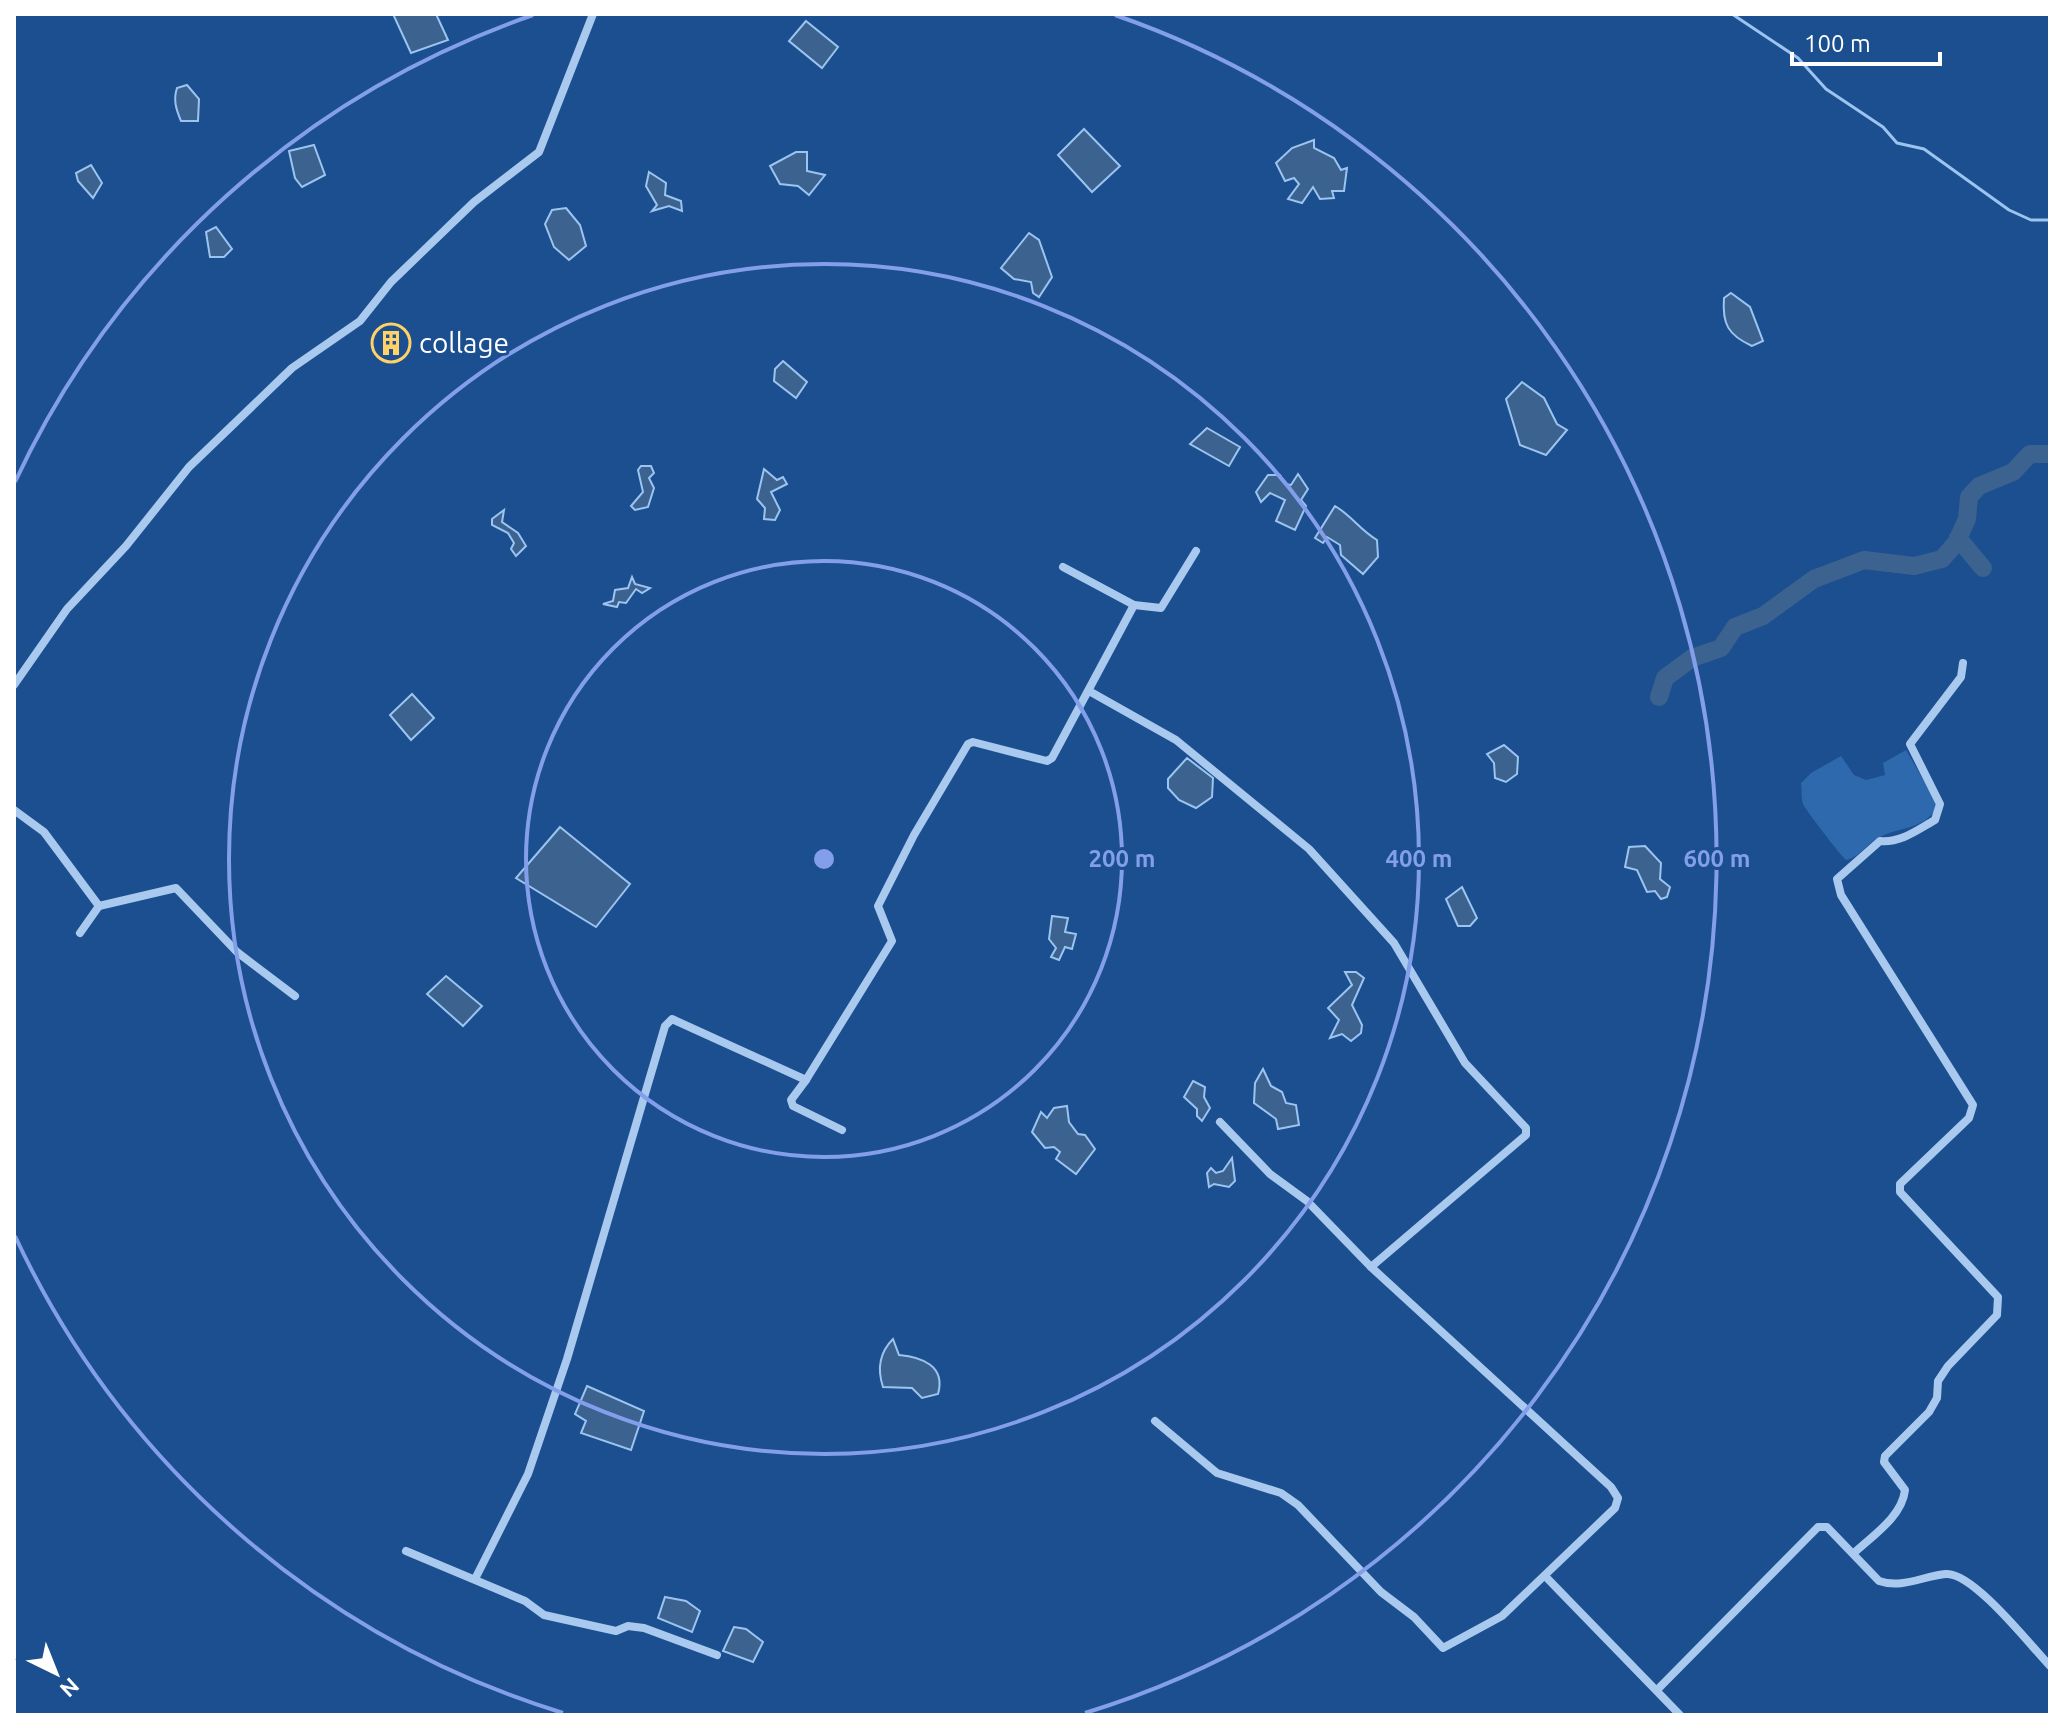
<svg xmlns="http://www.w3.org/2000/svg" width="2064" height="1729" font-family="Ubuntu,sans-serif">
	<rect width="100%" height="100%" fill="#1b4f8f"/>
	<path fill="#2e69ad" d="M1906,750L1938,805C1925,833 1893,825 1872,842C1863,849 1857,858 1846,860C1840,855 1805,809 1803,804C1801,798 1802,789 1801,783L1811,773L1841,756L1854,775L1866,780L1885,775L1883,763Z"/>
	<g fill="#3c6290" stroke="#9cc4f0" stroke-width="2">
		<polygon points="393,14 436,14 448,40 411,53"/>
		<polygon points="806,21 838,47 822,68 789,41"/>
		<path d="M187,85L199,99L198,121H181C176,109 173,100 177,88Z"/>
		<polygon points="1084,129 1120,166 1092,192 1058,155"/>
		<polygon points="1314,140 1314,148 1334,158 1341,170 1347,168 1344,191 1332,191 1334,198 1320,199 1313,187 1302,203 1288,199 1299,184 1294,178 1285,181 1276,163 1292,148"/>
		<polygon points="314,145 325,175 302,187 295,178 289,151"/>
		<polygon points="796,152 807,152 807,171 825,175 809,195 798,186 780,184 770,166"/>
		<polygon points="91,165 102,183 93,198 78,181 76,173"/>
		<polygon points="649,172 666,183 665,195 681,201 682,211 669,206 652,211 657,205 646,186"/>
		<polygon points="566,208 580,225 586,246 569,260 554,247 545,224 552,210"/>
		<polygon points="216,227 232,249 224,257 210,257 206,232"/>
		<polygon points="1029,233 1039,240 1052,277 1039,297 1033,293 1031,282 1014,279 1001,268"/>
		<path d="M1731,293L1750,307L1763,341L1752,346C1728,335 1722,324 1724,298Z"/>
		<polygon points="783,361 807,382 796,398 774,381 775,369"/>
		<polygon points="1522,382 1544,398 1557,424 1567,430 1546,455 1520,445 1506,399"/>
		<polygon points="1207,428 1240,447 1229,466 1190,444"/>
		<polygon points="641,466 651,466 654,473 649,478 654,488 648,507 635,510 631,506 643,492 638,470"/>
		<polygon points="764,469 777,480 783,477 787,484 771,492 780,510 775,520 764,519 765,508 757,499"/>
		<polygon points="1298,474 1308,489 1301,500 1306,506 1295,530 1276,521 1285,500 1270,493 1261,502 1256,492 1268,475 1280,475 1285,484 1291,485"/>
		<path d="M1335,506C1352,516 1360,530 1377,540L1378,557L1363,574L1341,555L1340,545L1327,537L1323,543L1315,538Z"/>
		<polygon points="504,510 502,522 518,533 526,546 516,556 511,549 514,543 508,533 492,525 492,519"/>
		<polygon points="632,577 635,584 650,588 642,593 636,589 626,603 619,602 617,607 603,604 613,601 615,590 628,588"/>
		<polygon points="412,694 434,718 411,740 390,715"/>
		<polygon points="1504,745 1518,757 1517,774 1506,782 1495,778 1494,763 1487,754"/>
		<polygon points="1187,758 1213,778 1212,797 1196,808 1179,800 1168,788 1168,779"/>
		<polygon points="560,827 630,884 596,927 516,878"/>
		<polygon points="1645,846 1661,863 1660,879 1670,887 1667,897 1661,899 1655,891 1647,892 1637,870 1625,867 1629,847"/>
		<polygon points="1462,887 1477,918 1470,926 1458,926 1446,899"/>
		<polygon points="1052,916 1068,918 1065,932 1076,934 1072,949 1065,947 1059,960 1051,957 1056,948 1049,939"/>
		<polygon points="1345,972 1356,972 1364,978 1352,1005 1362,1025 1361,1033 1351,1041 1342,1034 1330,1038 1339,1020 1328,1008 1352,985"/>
		<polygon points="446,976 482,1006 463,1026 427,994"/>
		<polygon points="1263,1069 1271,1086 1282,1092 1286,1103 1296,1105 1299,1125 1278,1129 1276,1119 1254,1103 1255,1083"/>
		<polygon points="1193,1081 1205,1087 1204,1097 1210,1108 1202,1121 1197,1116 1197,1109 1184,1097"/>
		<polygon points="1067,1106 1069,1122 1078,1134 1085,1135 1095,1149 1076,1174 1056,1159 1060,1152 1054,1147 1045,1148 1032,1132 1041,1112 1047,1118 1054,1108"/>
		<polygon points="1232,1158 1235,1181 1229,1187 1214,1184 1209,1187 1207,1173 1211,1168 1216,1173 1223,1171"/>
		<path d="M893,1339L899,1355C922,1357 946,1366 938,1394L922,1398L912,1388L883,1387C877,1369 879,1353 893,1339Z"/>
		<polygon points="587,1386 644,1411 631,1450 581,1433 586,1421 575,1414"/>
		<polygon points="665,1597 686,1601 700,1611 692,1632 658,1618"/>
		<polygon points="734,1627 746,1629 763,1642 753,1662 723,1651"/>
	</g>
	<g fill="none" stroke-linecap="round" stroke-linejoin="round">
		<polyline stroke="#9cc4f0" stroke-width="3" points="1732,14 1798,58 1826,89 1883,127 1897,143 1924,149 2009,210 2031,220 2050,220"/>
		<g stroke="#3c6290" stroke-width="18">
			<polyline points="1958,538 1983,568"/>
			<polyline points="1659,697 1665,678 1692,658 1721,648 1735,627 1763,616 1814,579 1864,560 1914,566 1942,559 1956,543 1967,519 1969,497 1979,486 2013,472 2030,454 2050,454"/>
		</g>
		<g stroke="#a9c9ee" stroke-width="8">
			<polyline points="1063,567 1134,605 1161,608 1196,551"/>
			<polyline points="14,685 67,609 126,546 189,467 292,368 360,321 391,282 474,202 539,152 593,14"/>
			<polyline points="1089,691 1176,740 1309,849 1394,943 1465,1063 1526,1128 1526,1135 1371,1267 1307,1201 1270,1174 1220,1122"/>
			<polyline points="14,810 44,832 99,906 176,888 237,952 295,996"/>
			<polyline points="80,933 99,906"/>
			<polyline points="806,1080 791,1100 793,1106 842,1130"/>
			<polyline points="1155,1421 1217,1473 1281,1493 1298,1505 1381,1592 1414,1617 1443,1648 1502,1616 1615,1508 1618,1498 1611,1487 1371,1267"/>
			<polyline points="406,1551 525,1601 544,1615 616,1631 628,1626 644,1628 717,1655"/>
			<path d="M1854,1553C1872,1536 1902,1517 1905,1490L1884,1462L1885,1456L1929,1412L1937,1398L1938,1381L1948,1366L1997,1315L1998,1297L1900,1192V1184L1969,1118L1973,1105L1841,895L1837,879L1880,841C1901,843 1917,830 1935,820L1940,804L1910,744L1961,677L1963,663"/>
			<polyline points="1545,1576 1680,1715"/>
			<polyline points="475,1579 528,1474 567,1359 665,1026 672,1019 806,1080 892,941 878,906 914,835 968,744 973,742 1047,761 1052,758 1134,605"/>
			<path d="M1657,1690L1818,1527H1827L1879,1581C1902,1589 1923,1576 1946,1574C1973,1572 2030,1645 2050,1666"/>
		</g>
	</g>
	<g fill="none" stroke="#839eea" stroke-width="4">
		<circle cx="824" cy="859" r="298"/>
		<circle cx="824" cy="859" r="595"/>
		<path d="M563 1713A893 893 0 0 1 15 1236M15 482A893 893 0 0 1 533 15M1115 15A893 893 0 0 1 1085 1713"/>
	</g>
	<defs>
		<g id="building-ring" transform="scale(2)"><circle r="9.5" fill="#1b4f8f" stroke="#ffd166" stroke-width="1.5"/><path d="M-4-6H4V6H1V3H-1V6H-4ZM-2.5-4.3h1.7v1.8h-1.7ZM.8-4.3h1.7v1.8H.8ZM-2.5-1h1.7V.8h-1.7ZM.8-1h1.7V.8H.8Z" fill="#ffd166"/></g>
	</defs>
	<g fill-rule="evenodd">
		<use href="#building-ring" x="391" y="343"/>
	</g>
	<g text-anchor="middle" stroke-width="6" stroke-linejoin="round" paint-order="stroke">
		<g font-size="28" fill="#fff" stroke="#1b4f8f" text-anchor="start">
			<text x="419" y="353">collage</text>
		</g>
	</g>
	<circle cx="824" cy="859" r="12" fill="#839eea" stroke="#1b4f8f" stroke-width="4"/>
	<g font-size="24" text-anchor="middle" font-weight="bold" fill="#839eea" stroke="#1b4f8f" stroke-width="6" stroke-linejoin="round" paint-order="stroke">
		<text x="1122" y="867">200 m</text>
		<text x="1419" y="867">400 m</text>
		<text x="1717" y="867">600 m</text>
	</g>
	<rect width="2064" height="1729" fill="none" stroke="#ffffff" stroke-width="32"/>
	<g transform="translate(56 1673) rotate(137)" stroke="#1b4f8f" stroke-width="6" paint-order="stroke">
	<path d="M0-6L14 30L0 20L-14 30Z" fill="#ffffff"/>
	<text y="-12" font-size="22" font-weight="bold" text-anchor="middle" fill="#ffffff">N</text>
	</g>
	<path d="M1792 52v12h148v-12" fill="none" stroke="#ffffff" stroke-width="4"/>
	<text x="1804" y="52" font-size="24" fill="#ffffff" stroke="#1b4f8f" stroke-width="6" paint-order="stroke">100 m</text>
</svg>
